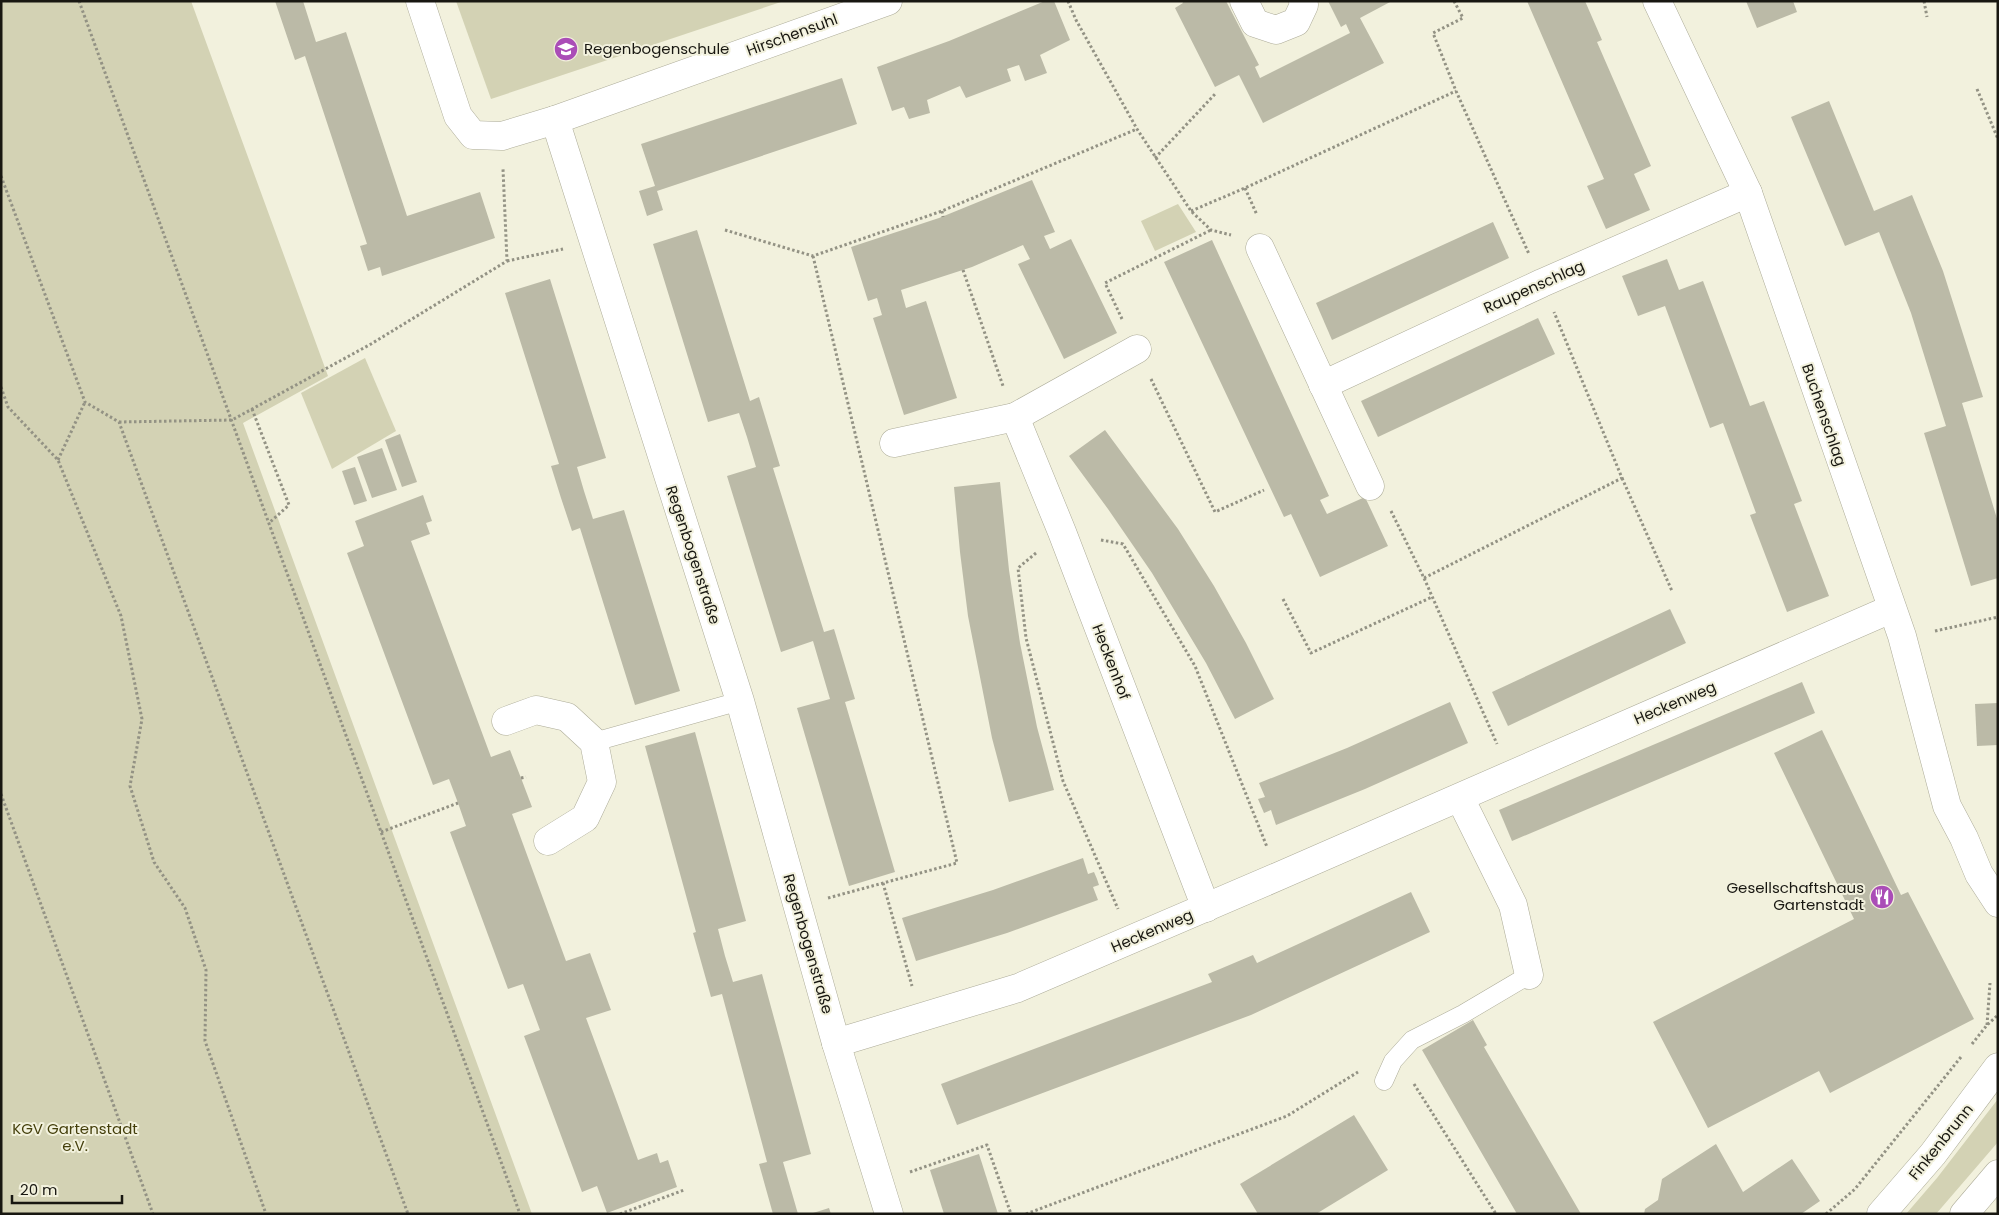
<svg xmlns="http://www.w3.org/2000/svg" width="1999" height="1215" font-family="Poppins,sans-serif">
	<rect width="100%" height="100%" fill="#f2f1dd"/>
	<g fill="#d3d2b4">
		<polygon points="1,1 191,1 328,376 243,423 532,1214 1,1214"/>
		<polygon points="456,1 784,1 491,99"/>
		<polygon points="1178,204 1196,232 1155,251 1141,221"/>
		<polygon points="365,358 396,431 332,469 301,393"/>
		<polygon points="1998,1099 1998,1142 1936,1214 1906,1214 1937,1178"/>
	</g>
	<g fill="#bbbaa7">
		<polygon points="275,1 303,1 316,42 346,32 407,216 480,192 495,238 382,276 380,267 368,271 360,246 367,244 305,56 295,60"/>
		<polygon points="1045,1 1054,1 1070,40 1040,55 1047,73 1025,81 1019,65 1007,69 1011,81 966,98 960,86 927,100 930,113 909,119 904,107 892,111 877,67 949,41"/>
		<polygon points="1182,1 1226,1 1259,65 1255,67 1260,78 1350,33 1346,24 1341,27 1328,1 1392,1 1360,18 1384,63 1263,123 1239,75 1215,87 1175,8 1183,3"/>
		<polygon points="1527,1 1585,1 1602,40 1597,42 1651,166 1634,174 1650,210 1606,229 1587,186 1604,179"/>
		<polygon points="1746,1 1793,1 1797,12 1757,28"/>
		<polygon points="842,78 857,124 657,191 663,210 647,216 639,191 655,186 641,144"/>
		<polygon points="1829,101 1874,211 1912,195 1943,271 1983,397 1962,403 1998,522 1998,578 1971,586 1924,433 1946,426 1911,313 1879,232 1845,246 1791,117"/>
		<polygon points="1032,180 1055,232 1044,236 1050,249 1071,239 1117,333 1064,359 1018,264 1030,259 1023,245 972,267 901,290 906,308 926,301 957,398 904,415 873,318 882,315 877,298 868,301 851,247 939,218"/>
		<polygon points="1493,222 1509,258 1332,340 1316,303"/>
		<polygon points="697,230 750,401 759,397 780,466 773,468 824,632 834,629 855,699 845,702 895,872 849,886 797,708 830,699 813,641 781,652 727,476 756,467 747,437 739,413 708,422 653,244"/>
		<polygon points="1212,240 1329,496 1320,500 1327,514 1365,497 1388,546 1320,577 1291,514 1284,517 1164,262"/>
		<polygon points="1667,259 1679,290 1703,281 1750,406 1764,401 1802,501 1794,504 1829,596 1787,612 1750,515 1756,513 1723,423 1710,428 1665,306 1638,316 1622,276"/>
		<polygon points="550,279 606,458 577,467 584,491 593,519 624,510 680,691 635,705 580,528 572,531 561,498 551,466 559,464 505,293"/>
		<polygon points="1538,318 1555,354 1378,437 1361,401"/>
		<polygon points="1105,430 1178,529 1214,586 1246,643 1274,699 1235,719 1206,663 1152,573 1108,509 1069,456"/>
		<polygon points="400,434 417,482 402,487 385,440"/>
		<polygon points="382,448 397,490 372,498 357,457"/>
		<polygon points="355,467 367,501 354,505 342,471"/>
		<polygon points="1000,482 1009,570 1020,643 1037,727 1054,790 1009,802 992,738 968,616 960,552 954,487"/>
		<polygon points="423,495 432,521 426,523 430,534 411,541 491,757 510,750 521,778 532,807 512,814 566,961 590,953 611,1010 586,1018 617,1102 638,1160 657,1153 660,1163 668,1160 677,1187 607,1213 597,1186 582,1192 524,1036 540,1030 523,984 508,989 450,832 466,826 458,803 449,779 433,785 347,553 364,546 355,521"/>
		<polygon points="1670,609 1686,643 1508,726 1492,692"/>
		<polygon points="1802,682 1815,713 1512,841 1499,810"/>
		<polygon points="1450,702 1468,743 1365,789 1276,825 1271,810 1264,813 1258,799 1265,797 1259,783 1347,748"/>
		<polygon points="1998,703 1998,745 1977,746 1975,704"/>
		<polygon points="1822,730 1901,895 1908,892 1974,1019 1830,1093 1819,1071 1708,1128 1653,1022 1854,919 1774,753"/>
		<polygon points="695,732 746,921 718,929 725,956 733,982 762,974 811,1154 783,1162 798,1214 773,1214 759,1164 767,1162 722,994 711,997 693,933 696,932 645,746"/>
		<polygon points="1083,858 1088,874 1094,872 1097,879 1099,885 1093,887 1098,900 1007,933 916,961 902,918 993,890"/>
		<polygon points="1411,892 1430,932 1251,1015 957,1125 941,1084 1212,982 1208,974 1220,969 1253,955 1257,963"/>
		<polygon points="1473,1020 1487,1045 1484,1047 1581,1214 1517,1214 1422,1050"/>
		<polygon points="1354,1115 1388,1170 1316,1214 1258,1214 1240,1184"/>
		<polygon points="1716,1144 1743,1192 1792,1159 1820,1201 1801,1214 1644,1214 1645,1209 1658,1200 1662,1179"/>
		<polygon points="979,1154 998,1214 944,1214 930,1170"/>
		<polygon points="829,1208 831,1214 813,1214 813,1213"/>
	</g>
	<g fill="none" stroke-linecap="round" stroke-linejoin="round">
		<g stroke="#adac99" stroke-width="19">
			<g id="service">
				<polyline points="594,742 740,701"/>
				<polyline points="1384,1081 1393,1061 1412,1040 1463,1014 1529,975"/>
			</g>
		</g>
		<g stroke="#adac99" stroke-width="29">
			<g id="minor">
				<polyline points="420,1 458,116 473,135 502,136 555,120 740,701 836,1043 889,1214"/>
				<polyline points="1244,1 1255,23 1276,30 1296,22 1304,5 1303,1"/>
				<polyline points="1657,1 1748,193 1902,636 1947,806 1964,838 1979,874 1998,903"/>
				<polyline points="555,120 888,1"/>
				<polyline points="1260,248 1370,486"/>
				<polyline points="1323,385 1542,283 1748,193"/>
				<polyline points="1015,417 1062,532 1206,908"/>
				<polyline points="894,443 1015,417 1137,349"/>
				<polyline points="506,721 536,710 567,717 594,742 602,782 585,818 548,841"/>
				<polyline points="1460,798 1513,905 1529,975"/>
				<polyline points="836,1043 1018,988 1279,876 1891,609"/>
			</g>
		</g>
		<g stroke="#adac99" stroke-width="29">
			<g id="secondary">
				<polyline points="1881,1214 1933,1154 1998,1067"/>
				<polyline points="1964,1214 1998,1174"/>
			</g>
		</g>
		<g stroke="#939284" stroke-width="3" stroke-dasharray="2.5 2.5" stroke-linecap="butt">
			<polyline points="79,1 520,1214"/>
			<polyline points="1068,1 1076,20 1137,129 1191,211 1211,230 1231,235"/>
			<polyline points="1454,1 1463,18 1433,33 1456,91 1529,254"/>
			<polyline points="1924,1 1927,17"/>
			<polyline points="1977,89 1998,139"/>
			<polyline points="1155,158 1216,93"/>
			<polyline points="1,176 85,402 119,422 408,1214"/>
			<polyline points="1245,188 1257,215"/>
			<polyline points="942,211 943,217"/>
			<polyline points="1191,211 1245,188 1456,91"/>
			<polyline points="725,230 813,256 942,211 1137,129"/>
			<polyline points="813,256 957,863 828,898"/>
			<polyline points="507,261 563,249"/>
			<polyline points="963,270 1003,386"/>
			<polyline points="1122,319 1105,283 1211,230"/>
			<polyline points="1151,379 1215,512 1264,490"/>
			<polyline points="1,387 8,407 58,460 121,616 142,719 130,786 154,862 185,908 206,970 205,1041 266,1214"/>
			<polyline points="252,409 289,505 269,523"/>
			<polyline points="119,422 232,420 371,344 507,261 503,169"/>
			<polyline points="58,460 85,402"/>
			<polyline points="1622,478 1672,591"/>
			<polyline points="1391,511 1424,578 1497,744"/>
			<polyline points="1101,540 1123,544 1195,666 1267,847"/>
			<polyline points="1036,553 1018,568 1026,638 1063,781 1118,909"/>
			<polyline points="1424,578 1622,478 1554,312"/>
			<polyline points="1283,599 1311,653 1432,597"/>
			<polyline points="1935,631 1998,617"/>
			<polyline points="521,778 526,777"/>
			<polyline points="1,794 153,1214"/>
			<polyline points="381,832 458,803"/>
			<polyline points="883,883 912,986"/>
			<polyline points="1987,1025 1990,983"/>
			<polyline points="1972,1044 1987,1025 1998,1015"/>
			<polyline points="1414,1084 1496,1214"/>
			<polyline points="910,1172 987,1145 1011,1214"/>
			<polyline points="620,1214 684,1190"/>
			<polyline points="1026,1214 1287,1116 1358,1072"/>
			<polyline points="1826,1214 1855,1189 1961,1057"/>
		</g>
		<use href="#service" stroke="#fff" stroke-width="18"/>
		<use href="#minor" stroke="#fff" stroke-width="28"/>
		<use href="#secondary" stroke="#fff" stroke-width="28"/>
	</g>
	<defs>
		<g id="school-disc" transform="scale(1.25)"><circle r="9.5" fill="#aa4db7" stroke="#f2f1dd"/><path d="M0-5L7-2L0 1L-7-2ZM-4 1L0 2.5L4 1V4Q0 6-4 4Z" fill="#fff"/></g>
		<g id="restaurant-disc" transform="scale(1.25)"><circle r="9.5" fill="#aa4db7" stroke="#f2f1dd"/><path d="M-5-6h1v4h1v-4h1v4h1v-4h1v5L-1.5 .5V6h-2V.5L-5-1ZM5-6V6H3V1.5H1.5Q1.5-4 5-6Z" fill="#fff"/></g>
	</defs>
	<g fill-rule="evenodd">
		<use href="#school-disc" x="566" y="49"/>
		<use href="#restaurant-disc" x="1882" y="897"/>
	</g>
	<g text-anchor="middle" stroke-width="4" stroke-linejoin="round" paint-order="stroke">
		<g font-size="15" fill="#181711" stroke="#f2f1dd">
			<text transform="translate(792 35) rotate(-20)" y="5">Hirschensuhl</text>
			<text transform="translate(1534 287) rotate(-24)" y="5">Raupenschlag</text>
			<text transform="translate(1824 415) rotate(71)" y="5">Buchenschlag</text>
			<text transform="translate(693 555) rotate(72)" y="5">Regenbogenstraße</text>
			<text transform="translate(1111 662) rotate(69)" y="5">Heckenhof</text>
			<text transform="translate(1675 703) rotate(-23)" y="5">Heckenweg</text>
			<text transform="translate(1152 931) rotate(-23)" y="5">Heckenweg</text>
			<text transform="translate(808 944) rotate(74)" y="5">Regenbogenstraße</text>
			<text transform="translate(1941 1142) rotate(-51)" y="5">Finkenbrunn</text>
		</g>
		<g font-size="15" fill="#181711" stroke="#f2f1dd" text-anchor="start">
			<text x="584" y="54">Regenbogenschule</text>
			<text x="1864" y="893" text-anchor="end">Gesellschaftshaus<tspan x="1864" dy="17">Gartenstadt</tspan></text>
		</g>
		<g font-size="15" fill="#443f0b" stroke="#f2f1dd">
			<text x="75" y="1134">KGV Gartenstadt<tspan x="75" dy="17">e.V.</tspan></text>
		</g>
	</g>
	<rect width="1999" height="1215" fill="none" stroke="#181711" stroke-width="5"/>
	<path d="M12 1195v8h110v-8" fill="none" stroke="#181711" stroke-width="2.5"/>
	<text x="20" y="1195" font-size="15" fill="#181711" stroke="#f2f1dd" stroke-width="4" paint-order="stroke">20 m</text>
</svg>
